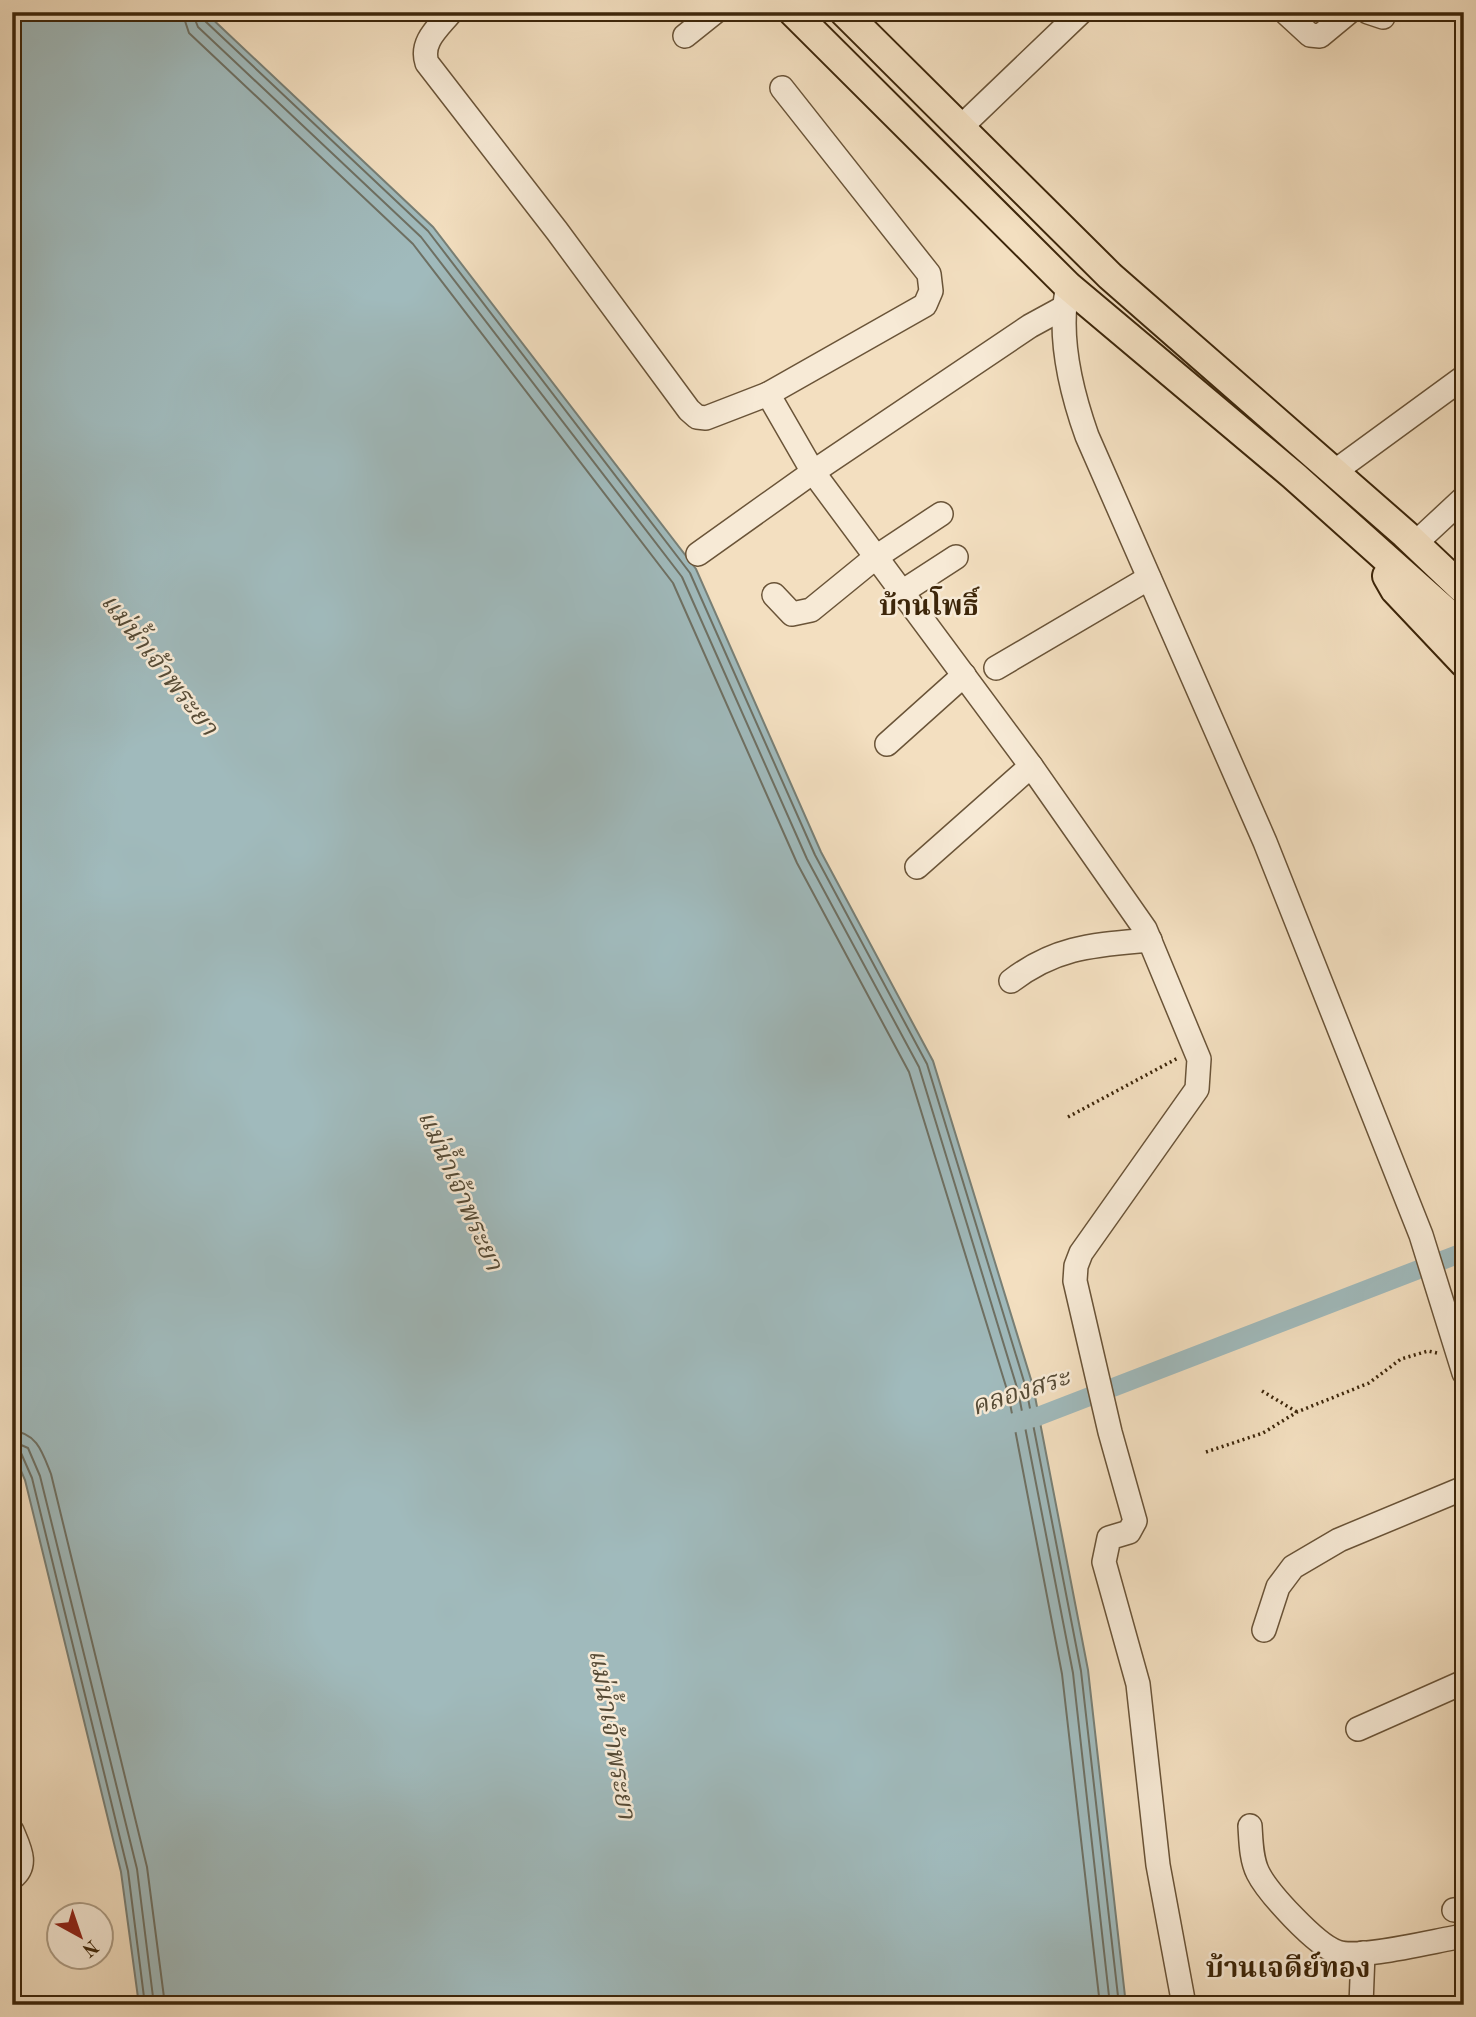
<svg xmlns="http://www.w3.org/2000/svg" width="1476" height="2017" font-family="'Old Standard TT','Noto Serif Thai',serif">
	<rect width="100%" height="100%" fill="#f3dfc0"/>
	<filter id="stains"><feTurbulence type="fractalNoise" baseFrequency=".00286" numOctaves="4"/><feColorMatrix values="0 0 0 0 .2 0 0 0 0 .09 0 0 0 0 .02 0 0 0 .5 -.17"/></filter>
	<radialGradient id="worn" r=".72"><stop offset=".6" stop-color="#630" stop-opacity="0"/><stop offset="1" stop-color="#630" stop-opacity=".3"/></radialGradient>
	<polygon fill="#a0babc" stroke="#787f75" stroke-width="2" points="12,12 205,12 433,227 696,569 821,852 933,1061 1033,1386 1088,1670 1126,2005 139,2005 121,1872 25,1480 12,1450"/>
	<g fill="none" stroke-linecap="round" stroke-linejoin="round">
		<g stroke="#6e7063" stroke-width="2">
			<polyline points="182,12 189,33 413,244 673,583 797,863 909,1072 1008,1393 1062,1674 1100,2005"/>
			<polyline points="192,12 198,27 421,237 682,577 807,859 919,1067 1018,1391 1073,1673 1110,2005"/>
			<polyline points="201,12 204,20 428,231 690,573 815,855 927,1064 1026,1388 1081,1671 1119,2005"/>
			<path d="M12,1431C37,1432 43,1454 51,1474L147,1867L165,2005"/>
			<polyline points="12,1441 28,1448 40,1476 137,1869 154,2005"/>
			<polyline points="12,1450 21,1453 32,1478 128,1871 145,2005"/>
		</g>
		<polyline stroke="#a0babc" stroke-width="19" points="1013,1423 1039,1416 1464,1252"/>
		<g stroke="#6a5438" stroke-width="26">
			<g id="minor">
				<path d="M451,12C438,28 420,42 427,63L557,231L689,410L697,417L706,418L768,394L813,472L1031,766L1145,929L1199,1059L1197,1089L1081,1253L1076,1266L1075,1281L1110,1432L1135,1521L1129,1532L1109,1538L1104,1562L1138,1684L1158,1865L1184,2005"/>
				<polyline points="1285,12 1310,35 1320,36 1349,12"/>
				<polyline points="1368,12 1383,17"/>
				<polyline points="685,36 715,12"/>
				<polyline points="962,126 1081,12"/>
				<path d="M1068,286C1057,334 1071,391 1087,436L1265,842L1421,1235L1464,1373"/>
				<polyline points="768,394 925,305 931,291 929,274 782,88"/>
				<polyline points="1334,472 1464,377"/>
				<polyline points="1421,538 1464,498"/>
				<polyline points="698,554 813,472 1030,326 1063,308"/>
				<polyline points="902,592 956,557"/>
				<polyline points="774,595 792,614 811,610 876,557 941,514"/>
				<polyline points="996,668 1149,578"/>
				<polyline points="887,744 964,675"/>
				<polyline points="917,867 1031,766"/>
				<path d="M1011,981C1057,946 1095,945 1150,940"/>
				<polyline points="1264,1630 1278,1587 1293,1567 1339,1540 1464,1488"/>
				<polyline points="1358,1729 1464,1682"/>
				<path d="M1250,1826C1251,1841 1251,1859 1258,1873C1268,1893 1316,1945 1337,1952C1359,1960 1437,1940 1464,1936"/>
				<path d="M12,1831C19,1848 29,1865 12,1878"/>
				<polyline points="1454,1910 1464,1909"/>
				<polyline points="1361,2005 1363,1953"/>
			</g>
		</g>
		<g stroke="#3d260a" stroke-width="32">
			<g id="major">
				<polyline points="793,12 1068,286 1294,476 1464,628"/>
				<polyline points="844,12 1110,276 1405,534 1464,590"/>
				<polyline points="1387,576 1395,590 1464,663"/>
			</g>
		</g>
		<g stroke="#3d260a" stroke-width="3.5" stroke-dasharray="2 3.5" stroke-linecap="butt">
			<polyline points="1068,1117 1178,1058"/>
			<polyline points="1262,1391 1297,1412"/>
			<polyline points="1206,1452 1263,1433 1297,1412 1369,1383 1401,1359 1428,1351 1437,1353"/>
		</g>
		<use href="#minor" stroke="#f7ead6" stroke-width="23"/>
		<use href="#major" stroke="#f3dfc0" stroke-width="28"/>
	</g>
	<g text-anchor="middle" stroke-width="5" stroke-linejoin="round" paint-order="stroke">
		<g font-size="26" font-style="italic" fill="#564b36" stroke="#f7ead6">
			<text transform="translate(160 664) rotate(52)" y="9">แม่น้ำเจ้าพระยา</text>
			<text transform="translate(461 1190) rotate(66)" y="9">แม่น้ำเจ้าพระยา</text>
			<text transform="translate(1020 1391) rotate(-18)" y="9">คลองสระ</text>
			<text transform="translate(613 1734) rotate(80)" y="9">แม่น้ำเจ้าพระยา</text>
		</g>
		<g font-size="28" font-weight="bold" fill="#3d260a" stroke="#f7ead6">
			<text x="929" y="615">บ้านโพธิ์</text>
			<text x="1288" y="1977">บ้านเจดีย์ทอง</text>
		</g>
	</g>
	<rect width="1476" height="2017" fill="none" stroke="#f3dfc0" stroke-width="42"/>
	<rect x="14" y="14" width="1448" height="1989" fill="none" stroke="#3d260a" stroke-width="3.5"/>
	<rect x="21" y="21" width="1434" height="1975" fill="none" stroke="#3d260a" stroke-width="2"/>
	<g transform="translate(80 1936) rotate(140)"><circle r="33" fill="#f7ead6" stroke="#ad9c84" stroke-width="2"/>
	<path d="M0-5L12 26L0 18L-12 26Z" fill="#8f2418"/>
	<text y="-10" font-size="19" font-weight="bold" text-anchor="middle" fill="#3d260a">N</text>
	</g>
	<rect width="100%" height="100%" filter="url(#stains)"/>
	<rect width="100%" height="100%" fill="url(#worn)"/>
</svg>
